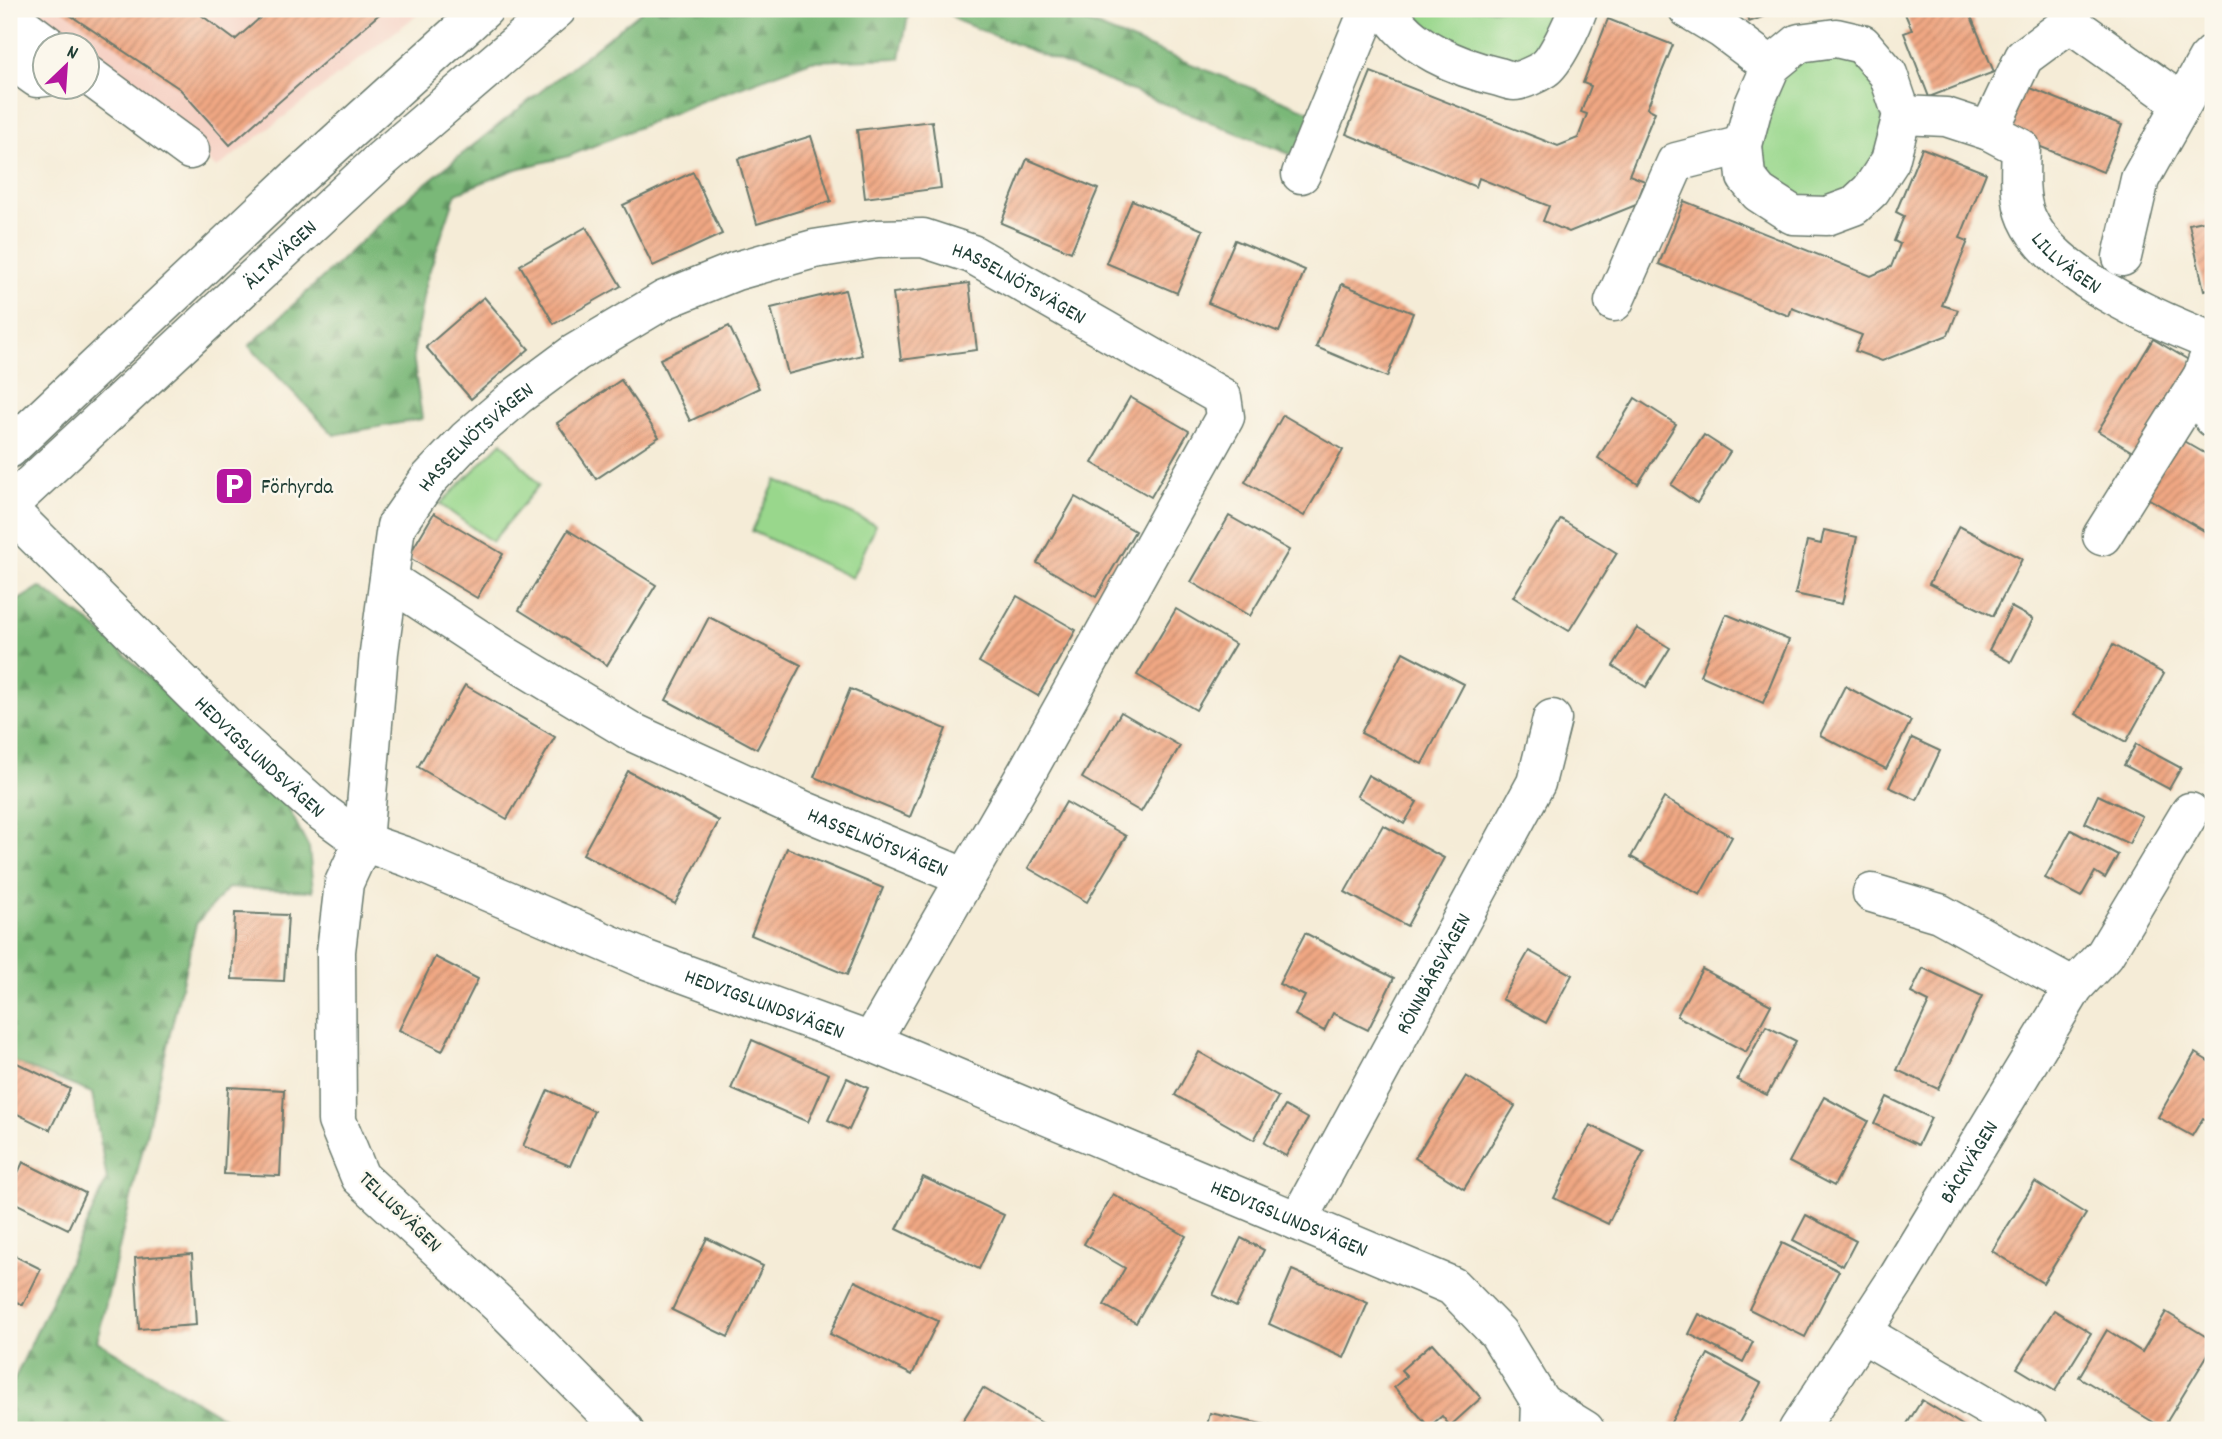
<svg xmlns="http://www.w3.org/2000/svg" width="2222" height="1439" font-family="Dekko,sans-serif">
	<defs>
		<pattern id="forest-firs" width="22" height="20" patternUnits="userSpaceOnUse" patternTransform="scale(1.75)"><rect width="22" height="20" fill="#7ab878"/><path d="M5 1l3.5 6h-7zM16 11l3.5 6h-7z" fill="#639763"/></pattern>
		<pattern id="building-hatch" width="6" height="6" patternUnits="userSpaceOnUse" patternTransform="scale(1.75)"><rect width="6" height="6" fill="#f0a783"/><path d="M-1 1l2-2M0 6l6-6M5 7l2-2" fill="none" stroke="#c2896c"/></pattern>
	</defs>
	<rect width="100%" height="100%" fill="#fbf7ec"/>
	<filter id="ink" filterUnits="userSpaceOnUse"><feTurbulence type="fractalNoise" baseFrequency=".0143" numOctaves="2"/><feDisplacementMap in="SourceGraphic" scale="14" xChannelSelector="R" yChannelSelector="G"/><feConvolveMatrix kernelMatrix="1 2 1 2 8 2 1 2 1" color-interpolation-filters="sRGB"/></filter>
	<filter id="wash" filterUnits="userSpaceOnUse"><feTurbulence type="fractalNoise" baseFrequency=".00686" numOctaves="4" result="noise"/><feDisplacementMap in="SourceGraphic" scale="28" xChannelSelector="R" yChannelSelector="G"/><feGaussianBlur stdDeviation="1.57" result="paint"/><feColorMatrix in="noise" values="0 0 0 0 0 0 0 0 0 0 0 0 0 0 0 0 0 1.4 0 .05"/><feComposite in="paint" operator="in"/></filter>
	<g filter="url(#wash)">
		<rect width="100%" height="100%" fill="#f5ecd7"/>
		<polygon fill="#f6d2c5" points="9,9 425,9 217,168 88,75 88,46 49,45"/>
		<g fill="#99d78c" stroke="#5c8a60" stroke-width="2">
			<path d="M1411,9H1558L1549,31L1527,61C1483,60 1440,44 1411,9Z"/>
			<polygon points="1822,47 1877,72 1886,157 1833,201 1793,199 1767,181 1758,153 1782,74"/>
			<polygon points="502,442 539,485 492,542 440,504"/>
			<polygon points="776,480 876,525 852,578 752,531"/>
		</g>
		<g fill="url(#forest-firs)" stroke="#4c7a56" stroke-width="2">
			<polygon points="644,9 902,9 908,16 900,58 811,61 702,101 569,156 516,169 456,193 426,281 413,355 422,419 334,435 249,346 411,195"/>
			<polygon points="944,9 1054,9 1316,114 1297,157 958,21"/>
			<polygon points="40,587 92,624 288,807 309,848 313,891 228,888 196,924 97,1341 244,1430 9,1430 9,1391 107,1180 92,1093 9,1060 9,606"/>
		</g>
		<g id="blocks">
			<g fill="url(#building-hatch)">
				<polygon points="61,9 193,9 235,40 270,9 385,9 230,145 180,89"/>
				<polygon points="1744,9 1784,9 1749,22"/>
				<polygon points="1903,9 1968,9 1994,72 1929,97 1904,33 1912,30"/>
				<polygon points="1608,19 1673,45 1647,108 1655,112 1629,175 1645,181 1636,205 1569,232 1543,221 1549,206 1479,178 1476,187 1346,134 1371,72 1558,146 1578,138 1587,114 1581,112 1591,86 1583,83"/>
				<polygon points="2023,85 2122,125 2103,172 2004,132"/>
				<polygon points="932,121 941,188 865,198 857,130"/>
				<polygon points="811,136 831,201 757,224 738,159"/>
				<polygon points="1922,148 1986,173 1960,238 1968,241 1942,305 1958,310 1948,335 1882,361 1855,351 1862,335 1792,308 1789,316 1659,264 1684,201 1871,276 1891,267 1900,244 1894,241 1904,216 1896,212"/>
				<polygon points="1027,159 1098,189 1071,252 1001,223"/>
				<polygon points="693,172 722,234 653,266 623,205"/>
				<polygon points="1132,200 1203,230 1177,293 1106,263"/>
				<polygon points="2213,219 2213,288 2204,290 2189,224"/>
				<polygon points="586,227 621,286 554,324 520,265"/>
				<polygon points="1235,240 1305,270 1279,332 1208,303"/>
				<polygon points="969,283 977,350 901,360 893,293"/>
				<polygon points="1342,284 1413,313 1387,377 1316,347"/>
				<polygon points="845,290 862,355 788,374 771,308"/>
				<polygon points="484,297 529,349 471,399 426,347"/>
				<polygon points="729,326 759,388 690,421 660,359"/>
				<polygon points="2153,339 2197,365 2141,457 2098,431"/>
				<polygon points="621,380 659,437 596,479 557,423"/>
				<polygon points="1130,397 1189,431 1151,497 1092,463"/>
				<polygon points="1635,398 1676,424 1638,484 1598,458"/>
				<polygon points="1283,415 1343,450 1304,516 1245,482"/>
				<polygon points="1704,435 1730,452 1697,503 1671,485"/>
				<polygon points="2173,435 2213,458 2213,536 2139,493"/>
				<polygon points="1075,497 1135,531 1096,597 1037,563"/>
				<polygon points="434,513 503,554 477,598 408,557"/>
				<polygon points="1229,516 1289,550 1250,616 1191,582"/>
				<polygon points="1561,519 1617,553 1569,631 1513,597"/>
				<polygon points="1959,526 2022,559 1993,616 1929,584"/>
				<polygon points="568,530 656,585 607,665 519,610"/>
				<polygon points="1824,530 1857,537 1842,604 1795,594 1807,541 1821,544"/>
				<polygon points="1017,596 1076,630 1038,696 979,662"/>
				<polygon points="2011,607 2033,619 2011,662 1989,650"/>
				<polygon points="1176,609 1235,644 1196,710 1137,675"/>
				<polygon points="1726,614 1789,640 1763,703 1700,675"/>
				<polygon points="709,617 801,665 757,749 666,700"/>
				<polygon points="1637,628 1670,648 1646,687 1613,666"/>
				<polygon points="2113,645 2164,674 2126,742 2075,714"/>
				<polygon points="1403,652 1464,684 1422,764 1361,733"/>
				<polygon points="465,685 555,737 507,819 418,767"/>
				<polygon points="1845,686 1911,721 1886,769 1820,735"/>
				<polygon points="850,689 946,729 910,817 814,777"/>
				<polygon points="1121,712 1180,746 1141,812 1082,778"/>
				<polygon points="1912,738 1940,751 1917,800 1889,787"/>
				<polygon points="2136,744 2181,768 2169,789 2124,765"/>
				<polygon points="628,771 719,821 675,904 583,854"/>
				<polygon points="1368,775 1417,802 1404,824 1357,796"/>
				<polygon points="2098,795 2142,816 2129,844 2085,823"/>
				<polygon points="1664,798 1732,837 1700,895 1631,857"/>
				<polygon points="1066,802 1126,836 1087,902 1028,868"/>
				<polygon points="1383,825 1444,858 1407,926 1345,892"/>
				<polygon points="2071,830 2118,855 2105,878 2095,872 2081,897 2045,878"/>
				<polygon points="787,848 883,888 847,975 751,935"/>
				<polygon points="235,913 288,915 284,981 232,979"/>
				<polygon points="1305,933 1394,978 1368,1030 1333,1013 1324,1031 1295,1015 1305,996 1279,984"/>
				<polygon points="1529,951 1572,975 1546,1023 1502,999"/>
				<polygon points="435,957 478,979 442,1051 399,1030"/>
				<polygon points="1923,968 1982,996 1938,1089 1897,1070 1929,1002 1911,993"/>
				<polygon points="1702,969 1771,1005 1746,1052 1677,1016"/>
				<polygon points="1766,1026 1796,1041 1767,1095 1737,1080"/>
				<polygon points="752,1040 829,1074 808,1122 731,1089"/>
				<polygon points="1199,1052 1278,1097 1254,1140 1175,1095"/>
				<polygon points="2195,1053 2213,1064 2213,1124 2203,1118 2192,1136 2158,1117"/>
				<polygon points="9,1059 70,1089 50,1130 9,1110"/>
				<polygon points="1466,1076 1515,1106 1464,1189 1415,1158"/>
				<polygon points="847,1078 868,1088 849,1130 828,1120"/>
				<polygon points="228,1087 284,1090 280,1176 224,1174"/>
				<polygon points="548,1090 594,1111 570,1166 523,1146"/>
				<polygon points="1824,1097 1868,1121 1834,1186 1789,1162"/>
				<polygon points="1887,1097 1931,1118 1918,1145 1874,1124"/>
				<polygon points="1285,1106 1308,1119 1286,1156 1264,1143"/>
				<polygon points="1590,1125 1644,1151 1608,1224 1554,1198"/>
				<polygon points="23,1162 85,1193 68,1229 9,1200 9,1192"/>
				<polygon points="923,1177 1004,1215 979,1269 897,1229"/>
				<polygon points="2035,1182 2086,1214 2043,1283 1992,1251"/>
				<polygon points="1113,1194 1186,1236 1136,1323 1104,1305 1125,1268 1084,1244"/>
				<polygon points="1806,1215 1856,1241 1843,1266 1793,1240"/>
				<polygon points="707,1238 763,1266 728,1337 672,1310"/>
				<polygon points="1241,1238 1264,1250 1236,1307 1213,1295"/>
				<polygon points="1782,1243 1839,1271 1805,1337 1749,1309"/>
				<polygon points="9,1253 41,1269 23,1305 9,1298"/>
				<polygon points="192,1254 196,1325 139,1329 135,1258"/>
				<polygon points="1292,1270 1368,1303 1344,1358 1269,1324"/>
				<polygon points="855,1281 938,1321 912,1375 830,1334"/>
				<polygon points="2054,1310 2091,1333 2055,1391 2017,1368"/>
				<polygon points="2166,1312 2213,1341 2213,1346 2163,1428 2079,1377 2107,1330 2142,1352"/>
				<polygon points="1699,1314 1753,1342 1743,1362 1689,1334"/>
				<polygon points="1432,1343 1481,1398 1450,1426 1442,1416 1429,1427 1394,1387 1407,1376 1401,1370"/>
				<polygon points="1708,1354 1761,1383 1735,1430 1681,1430 1670,1424"/>
				<polygon points="983,1388 1054,1430 957,1430"/>
				<polygon points="1922,1400 1970,1430 1903,1430"/>
				<polygon points="1210,1413 1276,1427 1275,1430 1206,1430"/>
			</g>
		</g>
	</g>
	<g filter="url(#ink)">
		<use href="#blocks" fill-opacity="0" stroke="#6a7a6d" stroke-width="2"/>
		<g fill="none" stroke-linecap="round" stroke-linejoin="round">
			<g stroke="#6a7a6d" stroke-width="41">
				<g id="minor">
					<path d="M1387,9C1407,47 1459,68 1499,77C1503,78 1510,81 1514,81C1522,81 1538,73 1544,69C1556,61 1573,23 1578,9"/>
					<polyline points="1688,9 1723,30 1771,66"/>
					<polyline points="9,16 49,46"/>
					<polygon points="1836,38 1862,44 1888,74 1902,115 1890,161 1871,190 1854,206 1827,216 1793,215 1759,193 1746,177 1743,145 1753,107 1771,66 1799,43"/>
					<polyline points="9,58 37,78 46,77"/>
					<polyline points="88,75 190,150"/>
					<path id="s1" d="M1902,115L1946,117L1989,131L2021,148C2020,170 2018,198 2027,218C2052,275 2157,320 2213,342"/>
					<polyline points="1989,131 2024,57 2070,23 2182,103"/>
					<polyline points="1301,174 1369,9"/>
					<polyline points="2122,257 2140,179 2207,60 2213,54"/>
					<polyline points="1614,302 1676,162 1743,145"/>
					<polyline points="2207,362 2203,375 2213,418"/>
					<path id="s2" d="M9,510L237,737L319,810L363,842L407,857L644,959L871,1042L1452,1286L1498,1333L1541,1403L1540,1430"/>
					<polyline points="2102,536 2203,375"/>
					<path id="s3" d="M389,580L491,647L632,732L805,811L966,878"/>
					<polyline points="1872,893 1939,913 2074,987"/>
					<path id="s4" d="M1298,1221L1536,783L1552,719"/>
					<polyline points="1862,1333 2028,1430"/>
					<polyline points="1541,1403 1585,1430"/>
					<path id="s5" d="M624,1430L507,1312L360,1177L337,1121L336,951L344,883L363,842L379,652L396,526L428,480L466,440L517,396L575,353L664,300L736,271L814,249L877,239L923,238L972,254L1222,397L1225,417L1027,772L871,1042"/>
					<path id="s6" d="M1798,1430L1898,1277L2074,987L2105,954L2190,812"/>
				</g>
			</g>
			<g stroke="#6a7a6d" stroke-width="41">
				<g id="major">
					<polyline points="9,449 296,179 484,9"/>
					<path id="s7" d="M9,505L382,159L557,9"/>
				</g>
			</g>
			<use href="#minor" stroke="#fff" stroke-width="38"/>
			<use href="#major" stroke="#fff" stroke-width="38"/>
		</g>
	</g>
	<defs>
		<g id="parking-square" transform="scale(2.0125)"><rect x="-9" y="-9" width="18" height="18" rx="4" fill="#b5179e" stroke="#fbf7ec"/><path d="M-3.5-5.5H1a3.5 3.5 0 0 1 0 7H-1V5.5H-3.5ZM-1-3.4V-.6H.8a1.4 1.4 0 0 0 0-2.8Z" fill="#fff"/></g>
	</defs>
	<g fill-rule="evenodd">
		<use href="#parking-square" x="234" y="486"/>
	</g>
	<g text-anchor="middle" stroke-width="5" stroke-linejoin="round" paint-order="stroke">
		<g font-size="21" fill="#1f3d34" stroke="#fbf7ec">
			<text dy="7" stroke="none"><textPath href="#s7" startOffset="369">ÄLTAVÄGEN</textPath></text>
			<text dy="7" stroke="none"><textPath href="#s1" startOffset="257">LILLVÄGEN</textPath></text>
			<text dy="7" stroke="none"><textPath href="#s5" startOffset="1757">HASSELNÖTSVÄGEN</textPath></text>
			<text dy="7" stroke="none"><textPath href="#s5" startOffset="1148">HASSELNÖTSVÄGEN</textPath></text>
			<text dy="7" stroke="none"><textPath href="#s2" startOffset="352">HEDVIGSLUNDSVÄGEN</textPath></text>
			<text dy="7" stroke="none"><textPath href="#s3" startOffset="556">HASSELNÖTSVÄGEN</textPath></text>
			<text dy="7" stroke="none"><textPath href="#s4" startOffset="282">RÖNNBÄRSVÄGEN</textPath></text>
			<text dy="7" stroke="none"><textPath href="#s2" startOffset="919">HEDVIGSLUNDSVÄGEN</textPath></text>
			<text dy="7" stroke="none"><textPath href="#s6" startOffset="318">BÄCKVÄGEN</textPath></text>
			<text transform="translate(401 1211) rotate(44)" y="7">TELLUSVÄGEN</text>
			<text dy="7" stroke="none"><textPath href="#s2" startOffset="1486">HEDVIGSLUNDSVÄGEN</textPath></text>
		</g>
		<g font-size="21" fill="#1f3d34" stroke="#fbf7ec" text-anchor="start">
			<text x="261" y="493">Förhyrda</text>
		</g>
	</g>
	<rect width="2222" height="1439" fill="none" stroke="#fbf7ec" stroke-width="35"/>
	<g transform="translate(66 66) rotate(25)"><circle r="33" fill="#fbf7ec" stroke="#a3ada2" stroke-width="2"/>
	<path d="M0-5L12 26L0 18L-12 26Z" fill="#b5179e"/>
	<text y="-10" font-size="19" font-weight="bold" text-anchor="middle" fill="#1f3d34">N</text>
	</g>
</svg>
